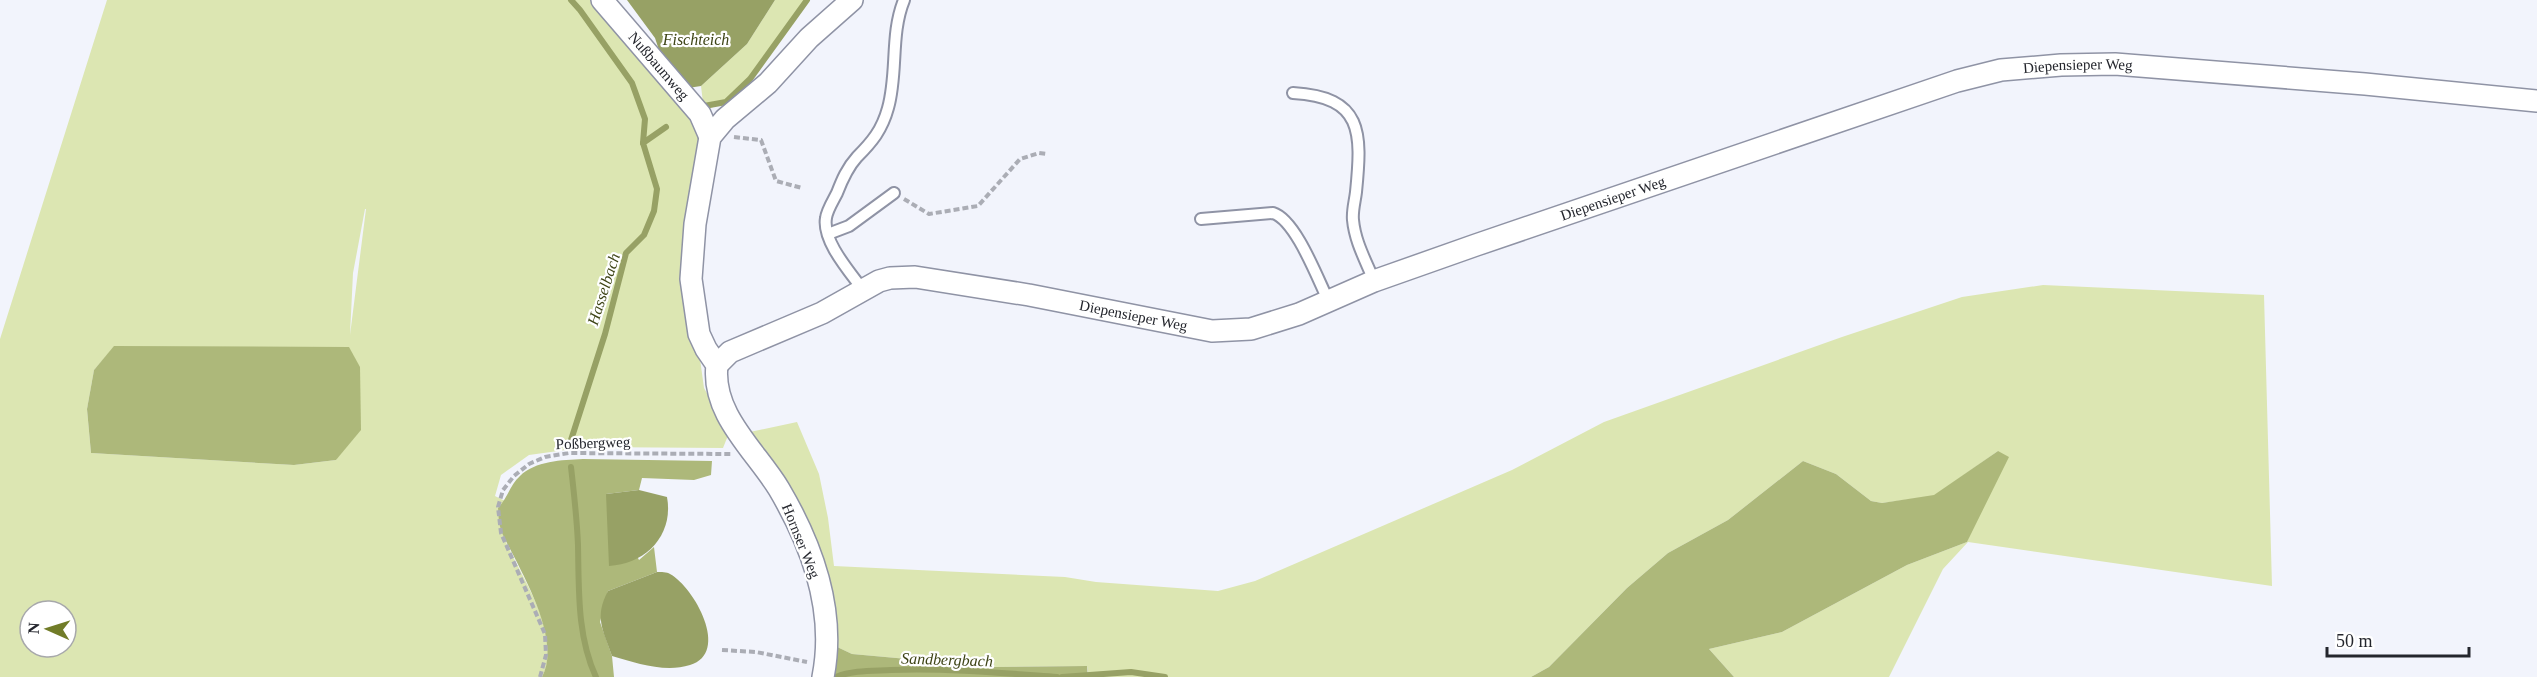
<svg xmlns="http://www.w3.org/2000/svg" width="2537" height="677" font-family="Georgia,serif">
	<rect width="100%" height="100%" fill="#f2f4fc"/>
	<g fill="#dce6b2" fill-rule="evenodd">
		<path d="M107,0H595L654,65L705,138L697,337L704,388L729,433L723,448L587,447L529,455L501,475L495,496L505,501L498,508C500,517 500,527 503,535C518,574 565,635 542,677H0V339ZM365,209H366L350,335L353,273ZM115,346L360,367V394L336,460L294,465L91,453L87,409L94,370ZM30,611H66V647H30Z"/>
		<polygon points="775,0 805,0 751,81 720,104 704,111 701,86 747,44"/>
		<polygon points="2043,285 2264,295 2272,586 1968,542 1943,569 1889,677 1734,677 1709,649 1782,632 1907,565 1967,542 1998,451 1934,496 1882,503 1871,501 1836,474 1803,461 1728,520 1668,553 1627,588 1549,667 1531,677 1089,677 1087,666 996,667 852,654 835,646 824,586 745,433 797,422 819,474 828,518 834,566 1065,577 1096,582 1218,591 1255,581 1512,470 1604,422 1842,337 1962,297"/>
	</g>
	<g fill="#adb87a">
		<polygon points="114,346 349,347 360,367 361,430 336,460 294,465 91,453 87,409 94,370"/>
		<polygon points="1998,451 2009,457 1967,542 1907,565 1782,632 1709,649 1734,677 1531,677 1549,667 1627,588 1668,553 1728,520 1803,461 1836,474 1871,501 1882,503 1934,495"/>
		<path d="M583,459L712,461L711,475L694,480L642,478L639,490L606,494L639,560L654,547L657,572L608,591L600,622L612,656L614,677H542C563,638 519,569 502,533L499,523L498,508C507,499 510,485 520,476C535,461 562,460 583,459Z"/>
		<polygon points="835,646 852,654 996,667 1087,666 1088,677 822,677"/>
	</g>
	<g fill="#97a165">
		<polygon points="627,0 775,0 747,44 701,86 688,88 661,56 655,38"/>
		<path d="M639,490L667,497C674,535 646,564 609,566L606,494Z"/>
		<path d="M657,572C661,572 667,572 670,574C694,587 731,653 690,665C665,673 636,663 612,656C603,630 594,617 608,591Z"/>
	</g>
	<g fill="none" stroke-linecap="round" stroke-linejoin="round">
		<g stroke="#97a165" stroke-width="6">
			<polyline points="571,0 580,10 632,83 645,119 643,143"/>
			<polyline points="704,106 726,102 750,79 807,0"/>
			<polyline points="571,440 605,334 626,253 644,235 654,211 657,189 643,143 666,127"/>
			<path d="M571,467C574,493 577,519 578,545C579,590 577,636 596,677"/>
			<path d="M836,677C853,670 873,671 891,670C946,668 1002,673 1057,677"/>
			<polyline points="1062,677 1131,672 1165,677"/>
		</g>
		<g stroke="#8f93a5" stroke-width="14">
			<g id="lane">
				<path d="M1293,93C1363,97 1362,132 1356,192C1355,201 1352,211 1353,220C1355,242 1366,261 1374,281"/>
				<path d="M1201,219L1273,213C1296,220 1318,280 1329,302"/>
				<polyline points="828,234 849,226 894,193"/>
				<path d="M863,290C850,272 822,241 826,218C827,210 833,201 837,193C842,180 847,168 857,157C872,142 882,130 888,108C898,73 890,34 904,0"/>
			</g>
		</g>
		<g stroke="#8f93a5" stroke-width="24">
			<g id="street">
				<path id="s1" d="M602,0L700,114L710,137"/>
				<path id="s2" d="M717,365L730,352L822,313L879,281L890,278L915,277L1029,295L1212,331L1251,329L1299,314L1374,281L1476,245L1957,81L2001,70L2061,65L2115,64L2365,84L2537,101"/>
				<path d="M823,677C836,612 812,545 779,489C756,451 711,414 717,365L706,349L699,334L691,279L695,224L710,137L725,119L768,83L809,38L852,0"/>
			</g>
		</g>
		<g stroke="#abadb5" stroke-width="4" stroke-dasharray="6 3" stroke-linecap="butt">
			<polyline points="734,137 761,140 776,181 802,188"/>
			<polyline points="904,199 929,214 978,206 1020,159 1039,153 1047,154"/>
			<polyline points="722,650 756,652 807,662"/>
			<polyline points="540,677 546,655 545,634 501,533 498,507 503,490 514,476 529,464 545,457 569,453 731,454"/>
		</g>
		<use href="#lane" stroke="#fff" stroke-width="10"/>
		<use href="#street" stroke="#fff" stroke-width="21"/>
	</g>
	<g text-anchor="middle" stroke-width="4.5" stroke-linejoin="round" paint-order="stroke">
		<g font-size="15" fill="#24262d" stroke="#fff">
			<text dy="5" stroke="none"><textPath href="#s1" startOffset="87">Nußbaumweg</textPath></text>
			<text dy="5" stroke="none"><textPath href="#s2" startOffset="1432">Diepensieper Weg</textPath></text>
			<text dy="5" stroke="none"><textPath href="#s2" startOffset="946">Diepensieper Weg</textPath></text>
			<text dy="5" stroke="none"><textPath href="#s2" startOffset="442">Diepensieper Weg</textPath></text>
			<text transform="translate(593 443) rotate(-2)" y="5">Poßbergweg</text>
			<text transform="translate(801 541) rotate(68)" y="5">Hornser Weg</text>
		</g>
		<g font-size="16" font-style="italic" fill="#3e4416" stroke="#fff">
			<text x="696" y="45">Fischteich</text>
			<text transform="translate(603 289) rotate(-72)" y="6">Hasselbach</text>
			<text transform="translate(947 659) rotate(2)" y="6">Sandbergbach</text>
		</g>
	</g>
	<g transform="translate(48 629) rotate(273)"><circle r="28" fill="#ffffff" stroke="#a7a8ab" stroke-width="1.5"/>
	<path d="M0-4.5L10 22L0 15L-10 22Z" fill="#717c28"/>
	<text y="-9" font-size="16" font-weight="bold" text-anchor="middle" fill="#24262d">N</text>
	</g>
	<path d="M2327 647v9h142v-9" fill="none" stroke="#24262d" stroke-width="3"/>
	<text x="2336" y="647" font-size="18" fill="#24262d" stroke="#ffffff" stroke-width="4.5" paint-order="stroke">50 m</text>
</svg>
